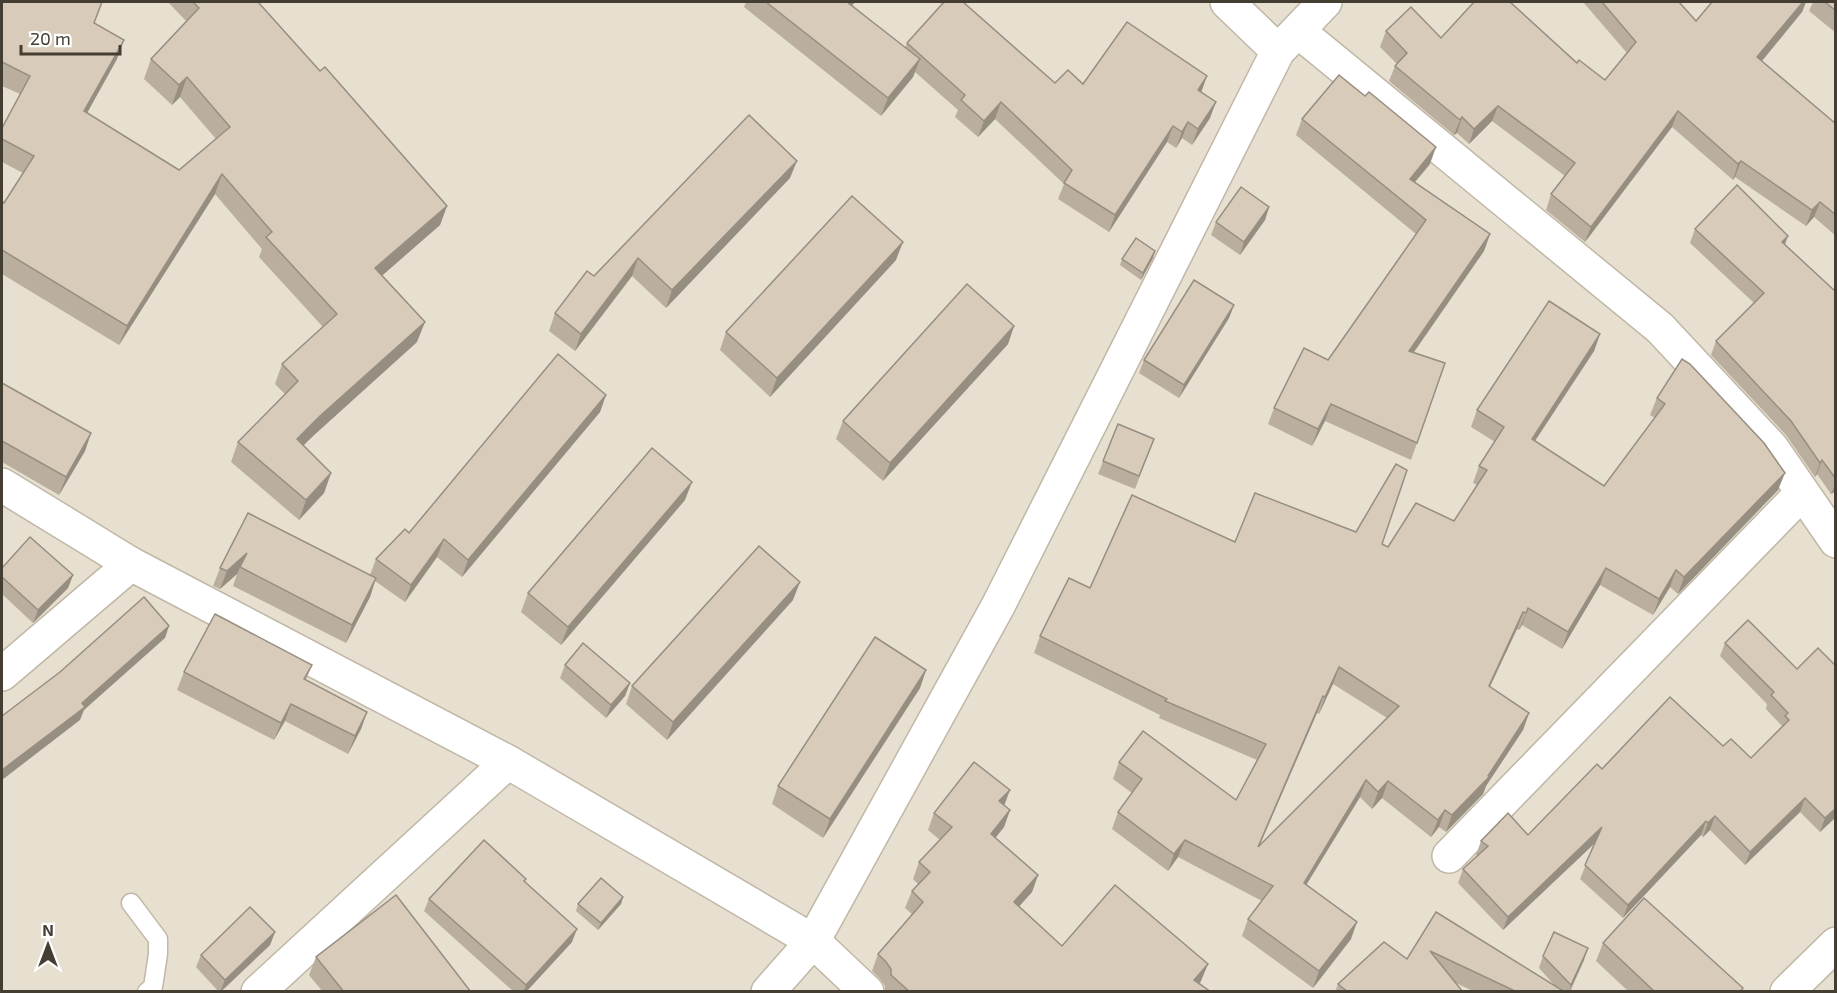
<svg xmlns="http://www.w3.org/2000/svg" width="1837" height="993" font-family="'Exo 2',sans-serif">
	<rect width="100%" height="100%" fill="#f3ede1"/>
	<rect fill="#e7dfcf" x="2" y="2" width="1833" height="989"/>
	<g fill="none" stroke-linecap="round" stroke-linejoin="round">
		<g stroke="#c1b7a6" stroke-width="21">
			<polyline id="lane" points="131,903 158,939 158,954 153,987 147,992"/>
		</g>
		<g stroke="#c1b7a6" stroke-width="36">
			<g id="street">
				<polyline points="1227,2 1278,51"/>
				<polyline points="1298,31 1660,328 1772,448 1836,541"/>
				<polyline points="2,485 131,564 508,762 813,941 867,992"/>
				<polyline points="2,674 131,564"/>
				<polyline points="1449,856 1802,493"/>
				<polyline points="258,992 508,762"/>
				<polyline points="768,992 813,941 998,606 1278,51 1325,2"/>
				<polyline points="1787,992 1836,944"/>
			</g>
		</g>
		<use href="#lane" stroke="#fff" stroke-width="18"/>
		<use href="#street" stroke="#fff" stroke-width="33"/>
	</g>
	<g fill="#baaf9f" fill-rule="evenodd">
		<polygon points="2,2 94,23 117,59 87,113 179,170 216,139 180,97 172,105 144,79 151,59 187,22 168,2 258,2 320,71 447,206 440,225 382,275 417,342 313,436 303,445 331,473 324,493 299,520 231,462 238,442 285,394 275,384 282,364 323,327 259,257 262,249 215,194 119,345 2,274 2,201 4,203 23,173 2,162 2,128 20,94 2,86"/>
		<polygon points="746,2 855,2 852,5 905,48 907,43 1055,83 1083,84 1202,92 1210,118 1192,145 1182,138 1176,148 1167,142 1109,232 1058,199 1064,184 995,119 978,137 955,117 958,110 915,72 913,77 881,116 744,7"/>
		<polygon points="1583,2 1679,2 1696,21 1712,2 1806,2 1802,12 1762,61 1836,124 1836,236 1814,217 1806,226 1735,177 1733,180 1672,127 1585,242 1546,210 1551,194 1565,176 1492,121 1469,144 1457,133 1454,135 1389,81 1395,66 1397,64 1380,47 1386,31 1441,38 1514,5 1577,63 1605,80 1627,53"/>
		<polygon points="1813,2 1836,2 1836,33 1809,11"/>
		<polygon points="1302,119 1430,164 1415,182 1490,234 1484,251 1413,352 1445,363 1411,460 1325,421 1312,446 1268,424 1274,408 1328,360 1416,234 1296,135"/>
		<polygon points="790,178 666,308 632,276 575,351 549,331 555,313 594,276"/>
		<polygon points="1269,207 1265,220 1240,255 1211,235 1216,222"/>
		<polygon points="1695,229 1785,245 1836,292 1836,491 1831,494 1817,474 1815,477 1786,435 1711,355 1716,341 1754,303 1690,243"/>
		<polygon points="1153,258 1141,280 1120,265 1122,259"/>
		<polygon points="896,260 770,397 720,350 726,332"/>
		<polygon points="1234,305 1229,318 1179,398 1139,373 1144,360"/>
		<polygon points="1014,326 1008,344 883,481 836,439 843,421"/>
		<path d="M1600,334L1594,351L1535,441L1604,486L1655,418L1650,415L1657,398L1682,359L1778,490L1678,594L1670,587L1653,615L1600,585L1562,649L1522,625L1519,630L1517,629L1490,687L1529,713L1523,730L1486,786L1483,794L1446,832L1439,827L1431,837L1382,798L1372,809L1360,797L1306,885L1351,939L1313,988L1242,936L1248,919L1262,901L1178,857L1168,871L1112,829L1118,812L1132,793L1113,779L1119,762L1236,800L1257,760L1159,718L1160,715L1034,653L1040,636L1090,588L1235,542L1382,544L1388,547L1454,521L1477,485L1473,483L1479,466L1495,442L1471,427L1477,410ZM1333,684L1387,718L1260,845L1317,713L1319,714Z"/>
		<polygon points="2,383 91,433 85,451 59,495 2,462"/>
		<polygon points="606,395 600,412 462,577 437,557 405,602 375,581 370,597 346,643 233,586 237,574 220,589 213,586 220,568 248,513 370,575 376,559 409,533"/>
		<polygon points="1118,424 1154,439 1135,489 1098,474"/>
		<polygon points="685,500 561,645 521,612 528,593"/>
		<polygon points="2,568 73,575 68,588 33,623 2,594"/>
		<polygon points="793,600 667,740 626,704 632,686"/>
		<polygon points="1725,643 1797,669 1836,666 1836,817 1820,832 1800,812 1745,865 1710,830 1703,837 1701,835 1623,918 1580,879 1595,843 1503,930 1458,883 1463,869 1478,856 1476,855 1481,841 1528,835 1602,769 1723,746 1751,758 1781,727 1782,726 1766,709 1767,704 1720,656"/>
		<polygon points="312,665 306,680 367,712 361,729 348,754 285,721 274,740 177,690 184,672"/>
		<polygon points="565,665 630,683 625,696 606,718 560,678"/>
		<polygon points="926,670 920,688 823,838 772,804 778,786"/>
		<polygon points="1004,806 1010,810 1004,827 995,838 1038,875 1032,892 1019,906 1062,946 1201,981 1200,983 1211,992 885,992 885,986 880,979 872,971 878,954 912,914 905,908 912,891 918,884 913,879 919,862 940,840 928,830 934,813"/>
		<polygon points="525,882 572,942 526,992 514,992 424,911 429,899"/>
		<polygon points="623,897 621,904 598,930 576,911 578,904"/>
		<polygon points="1436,912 1555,986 1539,968 1543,956 1584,960 1570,992 1475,992 1456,983 1463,992 1335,992 1338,984 1407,959"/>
		<polygon points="275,932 270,945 221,992 219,992 196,967 201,955"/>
		<polygon points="1603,943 1743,988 1742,992 1629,992 1596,961"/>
		<polygon points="316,957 471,992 323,992 309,975"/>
	</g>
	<g fill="#978e82">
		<polygon points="846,2 855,2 840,19"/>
		<polygon points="1803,2 1806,2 1802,12 1752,73 1757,57"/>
		<polygon points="124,40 117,59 77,131 84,111"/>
		<polygon points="920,59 913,77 881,116 888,98"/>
		<polygon points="1207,76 1201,93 1198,90"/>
		<polygon points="187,77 180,97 172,105 179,85"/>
		<polygon points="1001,102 995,119 978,137 984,121"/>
		<polygon points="1216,102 1210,118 1192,145 1198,129"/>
		<polygon points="1498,106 1492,121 1469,144 1474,129"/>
		<polygon points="1678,111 1672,127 1585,242 1591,227"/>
		<polygon points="1462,117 1457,133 1454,135 1460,120"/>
		<polygon points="1188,122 1182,138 1176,148 1182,132"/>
		<polygon points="1173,126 1167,142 1109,232 1115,215"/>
		<polygon points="1436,147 1430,164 1404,195 1410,179"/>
		<polygon points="797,161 790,178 666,308 672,290"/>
		<polygon points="1741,161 1735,177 1733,180 1738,164"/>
		<polygon points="222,174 215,194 119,345 127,326"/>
		<polygon points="1820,202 1814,217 1806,226 1812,210"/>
		<polygon points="447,206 440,225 368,288 375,268"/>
		<polygon points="1269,207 1265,220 1240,255 1244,242"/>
		<polygon points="1490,234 1484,251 1403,368 1409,351"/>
		<polygon points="1788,236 1783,250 1782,242"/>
		<polygon points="903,242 896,260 770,397 777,378"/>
		<polygon points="1155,251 1153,258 1141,280 1143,273"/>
		<polygon points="638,258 632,276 575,351 581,334"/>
		<polygon points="1234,305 1229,318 1179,398 1184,385"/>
		<polygon points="425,322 417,342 313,436 290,459 297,439 320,416"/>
		<polygon points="1014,326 1008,344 883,481 890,463"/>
		<polygon points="1600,334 1594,351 1525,456 1532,439"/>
		<polygon points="606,395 600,412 462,577 468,560"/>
		<polygon points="1331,404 1325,421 1312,446 1318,429"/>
		<polygon points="91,433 85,451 59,495 66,477"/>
		<polygon points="1822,460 1817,474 1815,477 1820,463"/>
		<polygon points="331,473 324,493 299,520 306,500"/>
		<polygon points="1785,473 1778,490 1678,594 1684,577"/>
		<polygon points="692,482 685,500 561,645 568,627"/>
		<polygon points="1836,483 1836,491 1831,494"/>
		<polygon points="444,539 437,557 405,602 411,585"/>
		<polygon points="247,553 237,574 220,589 227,571"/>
		<polygon points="1606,568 1600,585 1562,649 1568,632"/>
		<polygon points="1676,570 1670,587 1653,615 1659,599"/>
		<polygon points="73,575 68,588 33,623 38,610"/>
		<polygon points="376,578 370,597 346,643 352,625"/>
		<polygon points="800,582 793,600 667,740 673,722"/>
		<polygon points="1528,608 1522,625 1519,630 1526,613"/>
		<polygon points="1523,612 1517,629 1482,703 1489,686"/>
		<polygon points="169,626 165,638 84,710 80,720 2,780 2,770 82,703"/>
		<polygon points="1339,667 1333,684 1319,714 1325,697"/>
		<polygon points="926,670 920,688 823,838 830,819"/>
		<polygon points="630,683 625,696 606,718 611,705"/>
		<polygon points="1323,696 1317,713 1251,864 1258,847"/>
		<polygon points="291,704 285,721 274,740 281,723"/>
		<polygon points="367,712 361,729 348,754 355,736"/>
		<polygon points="1529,713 1523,730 1486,786 1483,794 1446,832 1452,815 1488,776"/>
		<polygon points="1366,780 1360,797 1297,900 1304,883"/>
		<polygon points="1388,781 1382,798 1372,809 1378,792"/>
		<polygon points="1010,790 1004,806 999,801"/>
		<polygon points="1805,798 1800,812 1745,865 1750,852"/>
		<polygon points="1836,808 1836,817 1820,832 1825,818"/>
		<polygon points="1010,810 1004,827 985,851 991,834"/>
		<polygon points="1445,810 1439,827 1431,837 1438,820"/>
		<polygon points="1715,816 1710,830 1703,837 1708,823"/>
		<polygon points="1706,821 1701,835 1623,918 1628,905"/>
		<polygon points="1602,827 1597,841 1503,930 1508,917"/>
		<polygon points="1185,840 1178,857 1168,871 1174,854"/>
		<polygon points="1038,875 1032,892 1008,919 1014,902"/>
		<polygon points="623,897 621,904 598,930 601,923"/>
		<polygon points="1357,922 1351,939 1313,988 1319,971"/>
		<polygon points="577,929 572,942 526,992 523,992 526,985"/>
		<polygon points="275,932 270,945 220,992 225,980"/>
		<polygon points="1588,948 1584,960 1569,992 1571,985"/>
		<polygon points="1208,964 1201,981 1192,992 1194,980"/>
	</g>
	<g fill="#d8cbb9" stroke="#978e82" stroke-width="1.5" fill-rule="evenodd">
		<polygon points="2,2 102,2 94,23 124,40 84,111 179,170 230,127 187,77 179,85 151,59 199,8 193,2 258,2 320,71 325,67 447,206 375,268 425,322 320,416 297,439 331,473 306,500 238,442 298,381 282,364 337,314 266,237 272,232 222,174 127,326 2,250 2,201 4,203 34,156 2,139 2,128 30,76 2,62"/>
		<polygon points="766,2 847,2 920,59 888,98"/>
		<polygon points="944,2 963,2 1055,83 1068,70 1083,84 1127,22 1207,76 1198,90 1216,102 1198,129 1188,122 1182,132 1173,126 1115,215 1064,183 1072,170 1001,102 984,121 961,100 965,95 907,43"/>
		<polygon points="1474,2 1510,2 1577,63 1579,60 1605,80 1636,42 1602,2 1679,2 1696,21 1712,2 1803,2 1757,57 1836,124 1836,215 1820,202 1812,210 1741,161 1738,164 1678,111 1591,227 1551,194 1575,163 1498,106 1474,129 1462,117 1460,120 1395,66 1407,53 1386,31 1411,7 1441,38"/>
		<polygon points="1825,2 1836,2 1836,11"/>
		<polygon points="1339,75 1365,96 1369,92 1436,147 1410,179 1490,234 1409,351 1445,363 1417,443 1331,404 1318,429 1274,408 1304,348 1328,360 1426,220 1302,119"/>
		<polygon points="749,115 797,161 672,290 638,258 581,334 555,313 587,271 594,276"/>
		<polygon points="1737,185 1788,236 1782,242 1836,292 1836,479 1822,460 1820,463 1791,421 1716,341 1764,293 1695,229"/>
		<polygon points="1241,187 1269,207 1244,242 1216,222"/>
		<polygon points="852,196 903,242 777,378 726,332"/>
		<polygon points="1136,238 1155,251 1143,273 1122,259"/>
		<polygon points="1194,280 1234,305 1184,385 1144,360"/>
		<polygon points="967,284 1014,326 890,463 843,421"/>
		<path d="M1549,301L1600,334L1532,439L1604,486L1665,404L1657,398L1682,359L1690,364L1764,443L1785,473L1684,577L1676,570L1659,599L1606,568L1568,632L1528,608L1526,613L1523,612L1489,686L1529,713L1488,776L1489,777L1452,815L1445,810L1438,820L1388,781L1378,792L1366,780L1304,883L1357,922L1319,971L1248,919L1273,886L1185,840L1174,854L1118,812L1142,779L1119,762L1143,731L1236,800L1266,744L1165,701L1167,699L1040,636L1069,578L1090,588L1132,495L1235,542L1255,493L1356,532L1396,464L1407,470L1382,544L1388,547L1416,503L1454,521L1487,470L1479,466L1504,427L1477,410ZM1339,667L1399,706L1258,847L1323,696L1325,697Z"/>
		<polygon points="558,354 606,395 468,560 444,539 411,585 376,559 405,529 409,533"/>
		<polygon points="2,383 91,433 66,477 2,441"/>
		<polygon points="1118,424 1154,439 1139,476 1103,461"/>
		<polygon points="652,448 692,482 568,627 528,593"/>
		<polygon points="248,513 376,578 352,625 240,567 247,553 227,571 220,568"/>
		<polygon points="30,537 73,575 38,610 2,577 2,568"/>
		<polygon points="759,546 800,582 673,722 632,686"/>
		<polygon points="144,597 169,626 82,703 85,707 2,770 2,716 60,672"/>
		<polygon points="215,614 312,665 304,679 367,712 355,736 291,704 281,723 184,672"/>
		<polygon points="1748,620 1797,669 1818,648 1836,666 1836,808 1825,818 1805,798 1750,852 1715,816 1708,823 1706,821 1628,905 1585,865 1602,827 1508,917 1463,869 1488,846 1481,841 1508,813 1528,835 1597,764 1602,769 1670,697 1723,746 1731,739 1751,758 1789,720 1785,716 1788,713 1771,695 1774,692 1725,643"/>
		<polygon points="875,637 926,670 830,819 778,786"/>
		<polygon points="583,643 630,683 611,705 565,665"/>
		<polygon points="974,762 1010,790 999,801 1010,810 991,834 1038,875 1014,902 1062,946 1115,885 1208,964 1194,980 1211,992 910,992 891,975 891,969 886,962 878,954 923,902 912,891 930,872 919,862 952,827 934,813"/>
		<polygon points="484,840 526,879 524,881 577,929 526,985 429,899"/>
		<polygon points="601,878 623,897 601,923 578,904"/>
		<polygon points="396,895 471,992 344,992 316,957"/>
		<polygon points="1644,898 1743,988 1740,992 1655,992 1603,943"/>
		<polygon points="250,907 275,932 225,980 201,955"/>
		<polygon points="1436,912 1565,992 1517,992 1430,951 1463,992 1348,992 1338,984 1384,942 1407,959"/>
		<polygon points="1554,932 1588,948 1571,985 1543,956"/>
	</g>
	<rect width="1837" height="993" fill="none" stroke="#443d32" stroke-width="6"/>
	<g transform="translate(48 945)" stroke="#ffffff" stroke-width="4.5" paint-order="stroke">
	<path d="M0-4.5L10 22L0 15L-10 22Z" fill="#443d32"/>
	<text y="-9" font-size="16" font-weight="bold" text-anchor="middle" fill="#443d32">N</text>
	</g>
	<path d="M21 45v9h99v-9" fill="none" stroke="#443d32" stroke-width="3"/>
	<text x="30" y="45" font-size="18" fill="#443d32" stroke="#ffffff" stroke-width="4.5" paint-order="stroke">20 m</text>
</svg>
